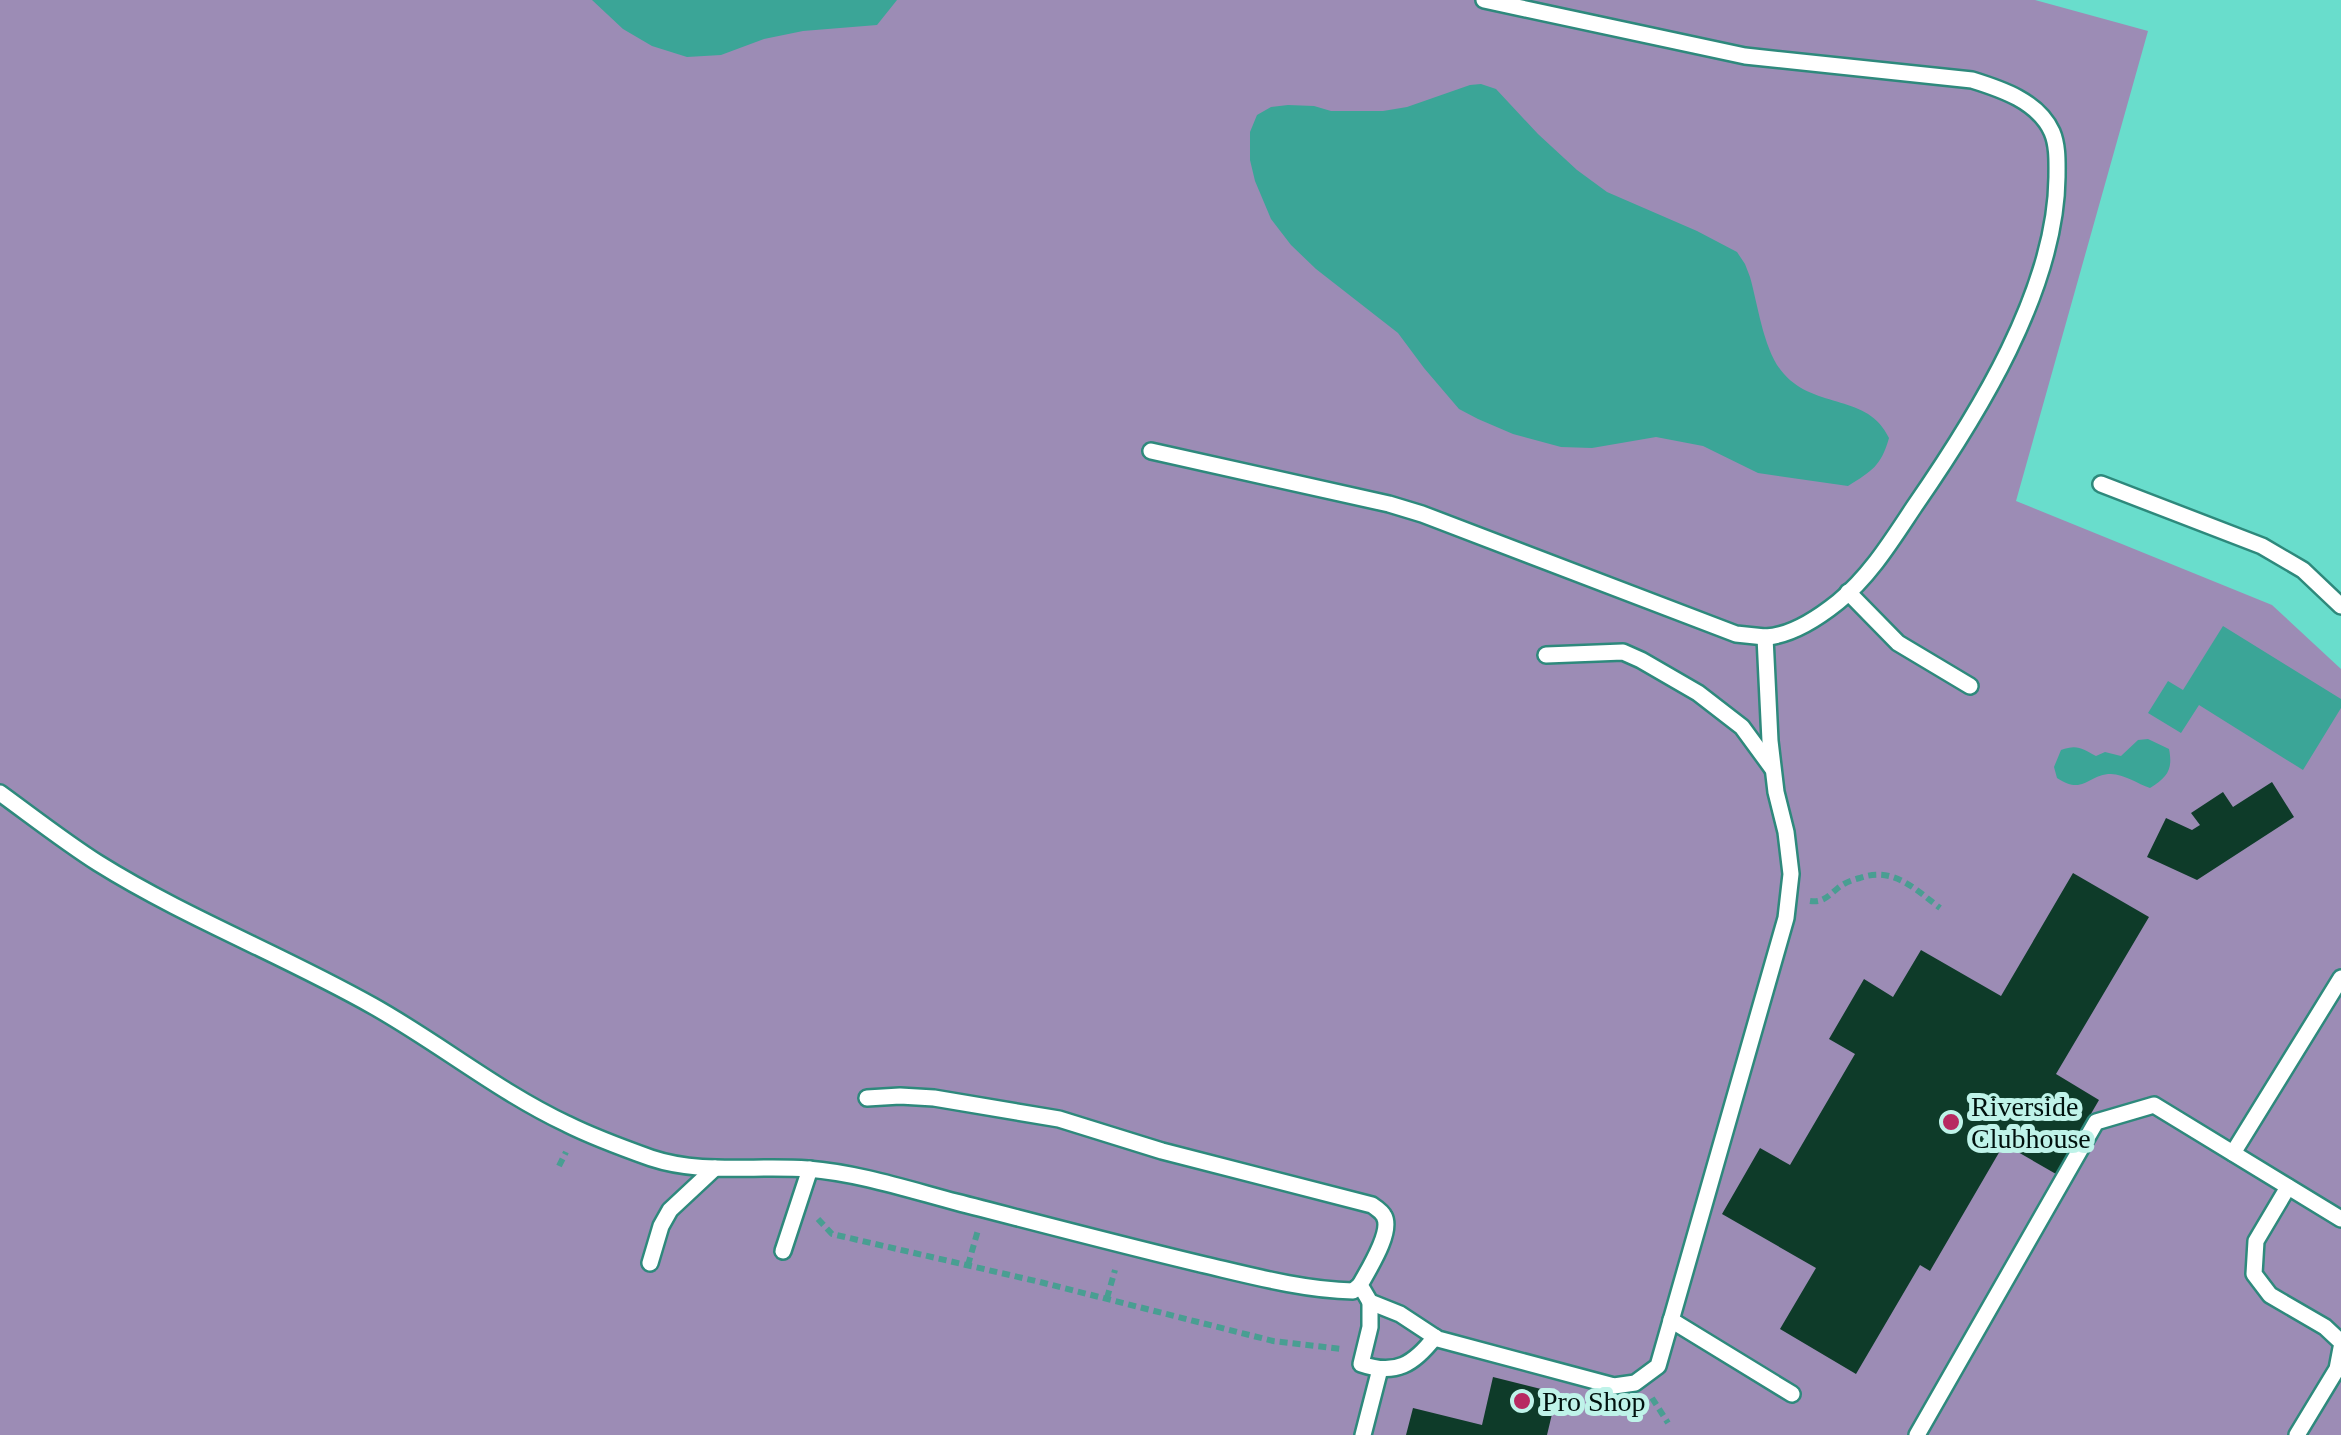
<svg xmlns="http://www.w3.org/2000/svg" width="2341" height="1435" font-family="'Times New Roman',serif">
	<rect width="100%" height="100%" fill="#69ddcc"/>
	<polygon fill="#9c8cb5" points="0,0 2035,0 2148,31 2016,501 2272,605 2341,669 2341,1435 0,1435"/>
	<g fill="#3ba597">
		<polygon points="592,0 897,0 877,25 803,31 764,39 721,55 687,57 652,46 623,29"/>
		<path d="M1481,84L1496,89L1538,134L1577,170L1607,192L1697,231L1737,252L1745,264L1750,277C1758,305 1764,353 1784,374C1816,410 1868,393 1889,438C1881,466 1872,471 1848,486L1758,473L1703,446L1656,437L1592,448L1561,447L1513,434L1478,419L1459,409L1424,368L1398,333L1316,269L1291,245L1271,219L1255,181L1250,160V132L1257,115L1271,107L1288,105L1314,106L1331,111H1383L1407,107L1470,85Z"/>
		<polygon points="2223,626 2341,699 2341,708 2303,770 2199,705 2181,733 2148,713 2168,681 2183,690"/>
		<path d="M2148,739L2169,749C2173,769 2168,777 2150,788C2138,784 2124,774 2111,774C2088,774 2084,796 2057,778L2054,767L2061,750C2078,744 2082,749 2096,756L2105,752L2121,756L2138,740Z"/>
	</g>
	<g fill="#0e3b29">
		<polygon points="2272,782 2294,817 2197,880 2147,857 2166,818 2192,830 2200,825 2191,813 2223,792 2233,807"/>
		<polygon points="2073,873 2149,917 2056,1074 2099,1100 2056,1174 2004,1144 1930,1271 1920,1265 1856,1374 1780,1329 1816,1268 1722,1214 1760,1148 1790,1165 1855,1054 1829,1039 1864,979 1893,997 1921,950 2001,996"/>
		<polygon points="1493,1377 1557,1393 1547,1435 1406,1435 1413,1408 1482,1425"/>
	</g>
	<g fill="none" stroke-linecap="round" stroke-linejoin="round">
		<g stroke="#2e897c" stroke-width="20">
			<g id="service">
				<polyline points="1151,451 1389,504 1422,514 1736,634 1765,637"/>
				<polyline points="2101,484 2262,546 2303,570 2341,606"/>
				<polyline points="1848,592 1898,643 1970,686"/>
				<polyline points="1546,655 1623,652 1641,660 1698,693 1742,727 1772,768"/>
				<path d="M0,793C33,817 65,842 98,863C186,918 283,955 373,1006C439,1043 499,1092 567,1124C593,1137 623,1148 651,1158C702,1175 755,1165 808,1169C858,1173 907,1189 956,1202C1038,1223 1121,1245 1205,1265C1252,1276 1304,1290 1353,1291L1360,1285"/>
				<path d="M867,1098L900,1096L934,1098L1059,1119L1162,1151L1372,1205C1375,1207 1383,1213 1384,1216C1393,1232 1368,1270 1360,1285L1370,1302L1400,1314L1438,1339L1614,1386L1635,1383L1658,1366L1786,918L1791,874L1786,832L1776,792L1770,741L1765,637C1791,636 1818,618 1838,602C1870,576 1892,540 1914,507C1977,416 2056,290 2057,177C2057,163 2058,146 2052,132C2038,101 2001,89 1972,80L1745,56L1484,0"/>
				<polyline points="2233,1153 2341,978"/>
				<polyline points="2288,1187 2256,1241 2254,1274 2270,1295 2325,1327 2341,1342"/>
				<polyline points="783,1251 810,1169"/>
				<polyline points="650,1263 661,1226 670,1210 715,1168"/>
				<path d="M1370,1302V1327L1361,1364C1396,1376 1414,1364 1435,1337"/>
				<polyline points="1671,1320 1792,1394"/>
				<polyline points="1363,1435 1380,1369"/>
				<polyline points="1917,1435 2096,1122 2154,1105 2341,1219"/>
				<polyline points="2297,1435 2337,1369 2341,1348"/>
			</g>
		</g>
		<g stroke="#499e92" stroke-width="6" stroke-dasharray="8 5" stroke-linecap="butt">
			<path d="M1810,901C1823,903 1828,896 1838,888C1844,883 1852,880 1860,878C1893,866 1915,889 1940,908"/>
			<polyline points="559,1166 566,1152"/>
			<polyline points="818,1219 832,1234 1040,1282 1273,1341 1341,1349"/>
			<polyline points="968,1265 978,1230"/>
			<polyline points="1107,1298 1115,1270"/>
			<polyline points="1652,1398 1668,1423"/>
		</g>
		<use href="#service" stroke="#fff" stroke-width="15"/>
	</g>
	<g fill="#b72a61" stroke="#bff3e9" stroke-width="4">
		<circle cx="1951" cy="1122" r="10"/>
		<circle cx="1522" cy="1401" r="10"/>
	</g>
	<g text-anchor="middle" stroke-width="10" stroke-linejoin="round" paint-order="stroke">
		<g font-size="28" fill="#00110e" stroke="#bff3e9" text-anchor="start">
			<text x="1971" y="1116">Riverside<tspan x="1971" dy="32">Clubhouse</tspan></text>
			<text x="1542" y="1411">Pro Shop</text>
		</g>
	</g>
</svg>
